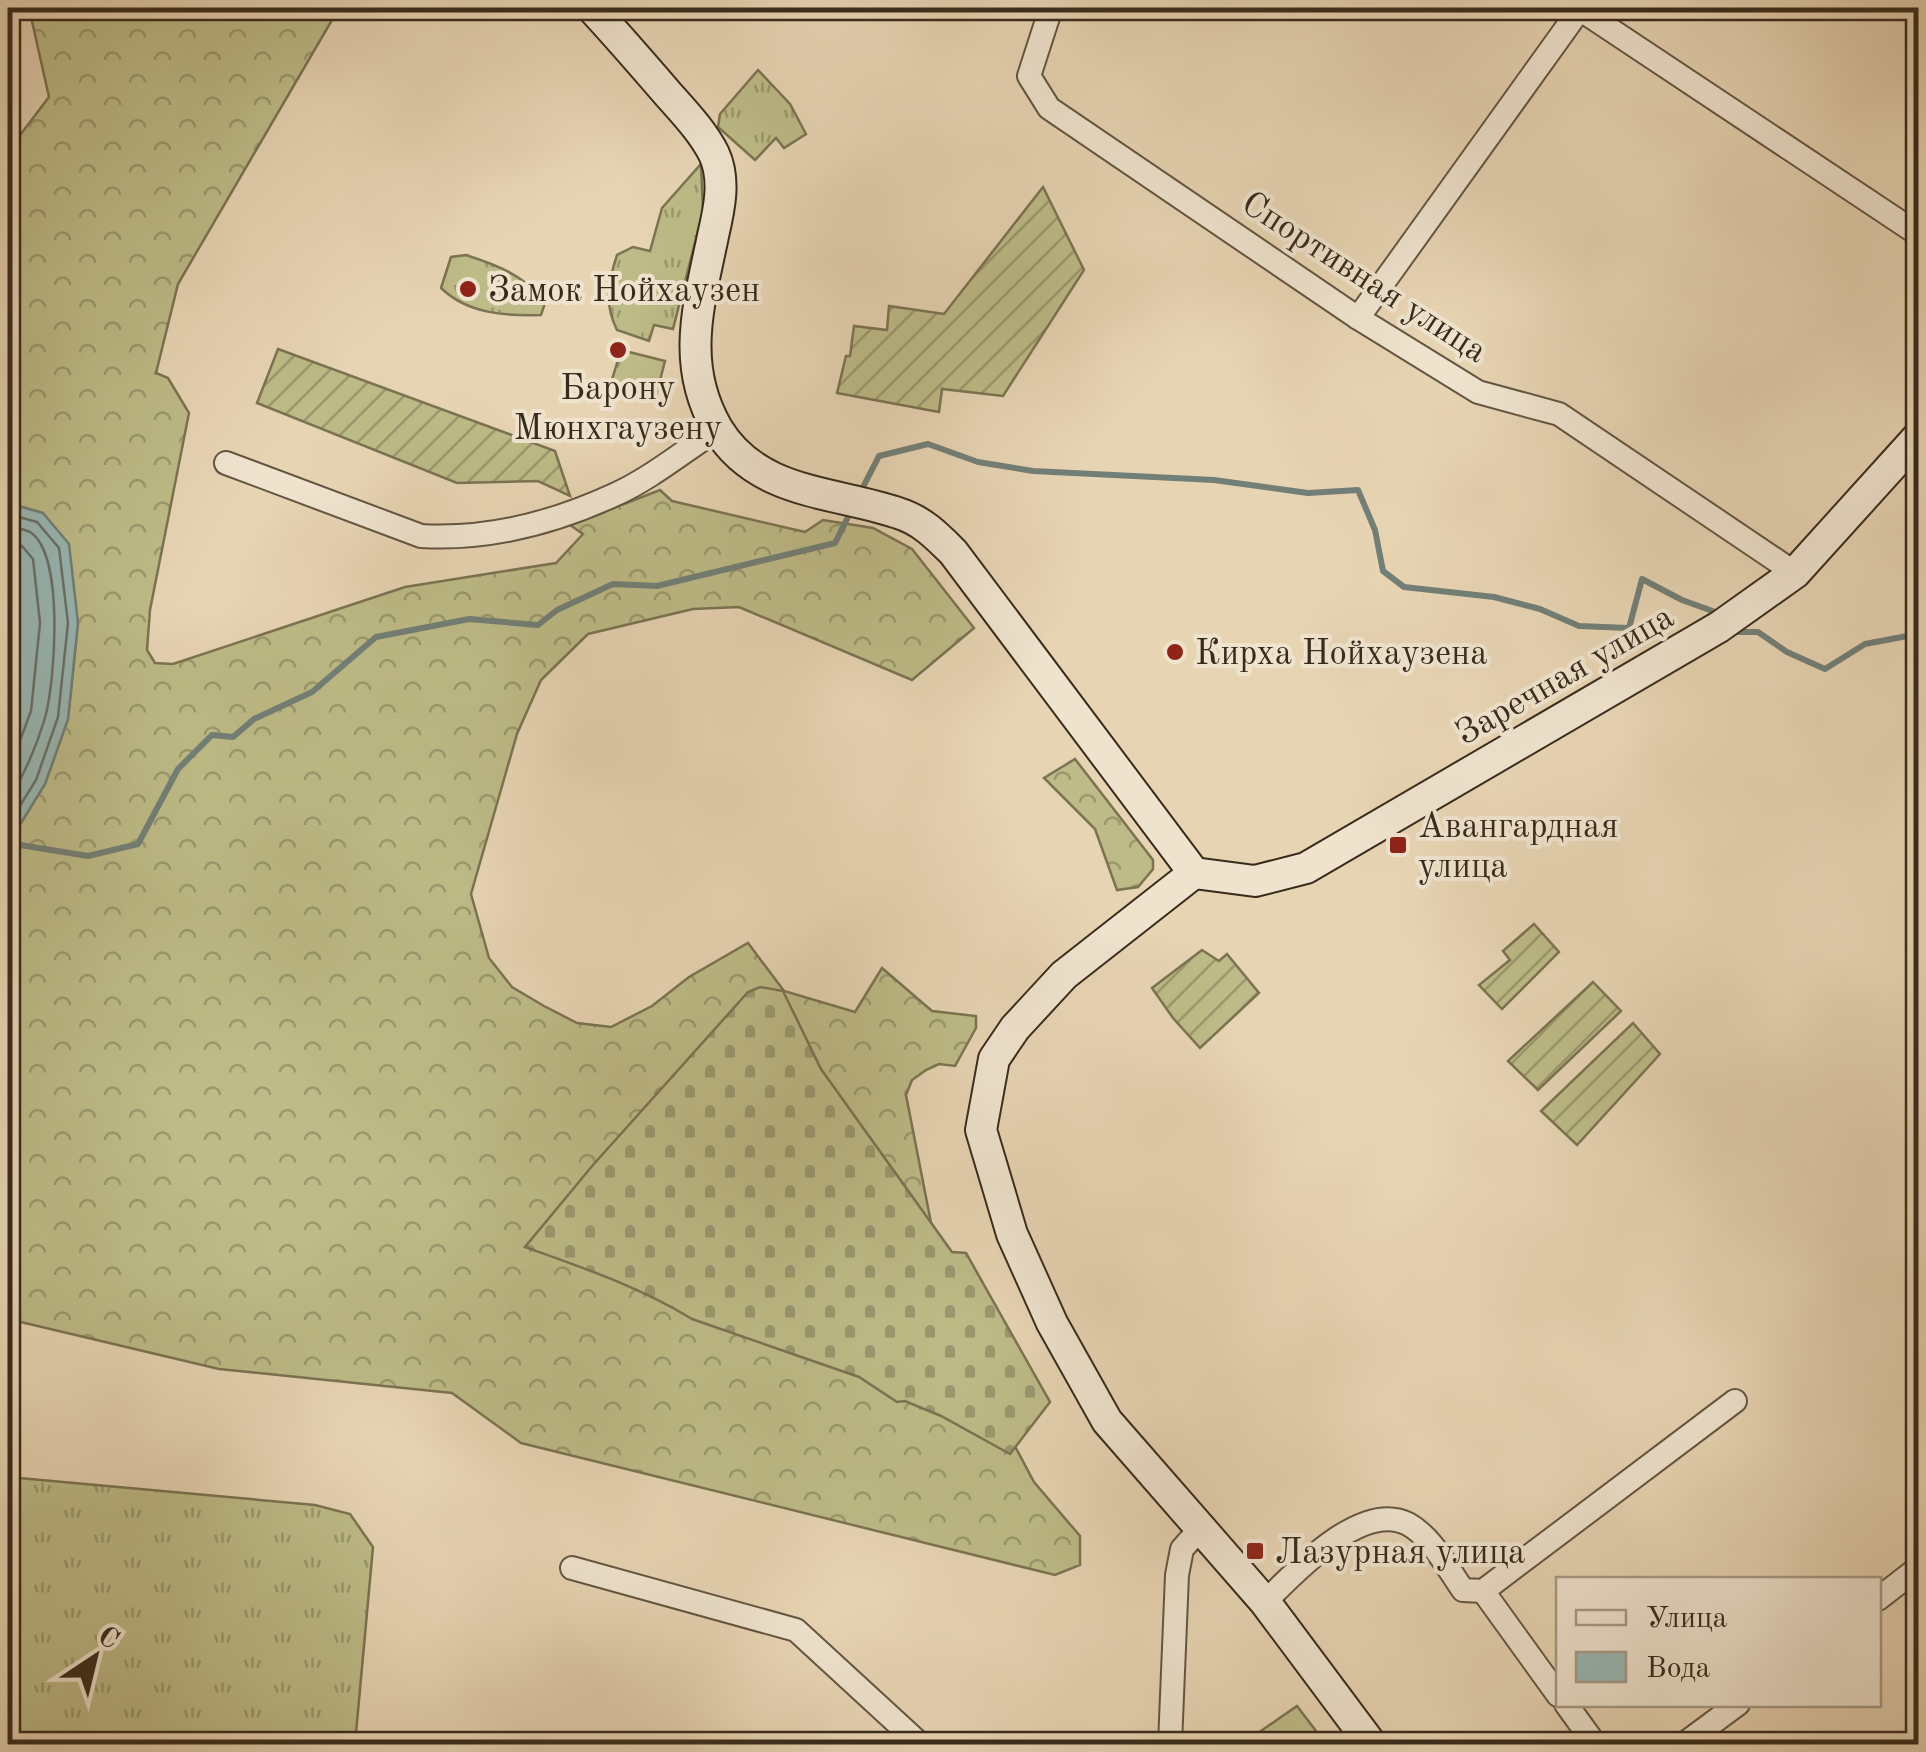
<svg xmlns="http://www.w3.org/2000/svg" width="1926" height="1752" font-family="'Old Standard TT',serif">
	<defs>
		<pattern id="grass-tufts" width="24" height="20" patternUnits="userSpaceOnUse" patternTransform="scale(2.5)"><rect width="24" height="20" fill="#bdbb87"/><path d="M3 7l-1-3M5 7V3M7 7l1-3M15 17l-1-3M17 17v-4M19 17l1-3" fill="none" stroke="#9b986e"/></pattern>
		<pattern id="forest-crowns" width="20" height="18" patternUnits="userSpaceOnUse" patternTransform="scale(2.5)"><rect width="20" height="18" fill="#bdbb87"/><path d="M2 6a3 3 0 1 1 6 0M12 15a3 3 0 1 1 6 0" fill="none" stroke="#9b986e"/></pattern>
		<pattern id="cemetery-stones" width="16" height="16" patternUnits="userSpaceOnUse" patternTransform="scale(2.5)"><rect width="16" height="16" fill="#bdbb87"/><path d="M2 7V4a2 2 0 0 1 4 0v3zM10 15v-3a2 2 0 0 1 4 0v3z" fill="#9b986e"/></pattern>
		<pattern id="garden-furrows" width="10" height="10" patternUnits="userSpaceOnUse" patternTransform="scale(2.5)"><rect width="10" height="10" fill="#bdbb87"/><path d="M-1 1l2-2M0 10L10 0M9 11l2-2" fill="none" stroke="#9b986e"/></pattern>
	</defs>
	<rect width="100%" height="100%" fill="#e7d4b3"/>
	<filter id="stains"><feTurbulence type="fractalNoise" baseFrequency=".002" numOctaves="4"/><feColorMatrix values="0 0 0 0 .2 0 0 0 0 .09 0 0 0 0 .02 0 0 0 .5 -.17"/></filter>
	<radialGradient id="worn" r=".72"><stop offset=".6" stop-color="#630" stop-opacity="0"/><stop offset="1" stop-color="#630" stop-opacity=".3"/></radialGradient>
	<g fill="url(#grass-tufts)" stroke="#7b7352" stroke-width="2.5">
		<polygon points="758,70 790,104 806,134 784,148 776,138 755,160 718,127 720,114"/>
		<path d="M701,164L703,211L673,329L654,325L649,341L617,330C604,304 608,283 617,255L633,247L650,251L662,208Z"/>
		<path d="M466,255C500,266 519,274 546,300L541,315C505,316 468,314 441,288L451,257Z"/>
		<polygon points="621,350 665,361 656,396 611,383"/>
		<polygon points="8,1477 315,1505 350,1514 373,1547 355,1744 8,1744"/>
		<polygon points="1297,1706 1326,1744 1242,1744"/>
	</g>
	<g fill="url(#forest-crowns)" stroke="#7b7352" stroke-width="2.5">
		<polygon points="29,8 339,8 178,284 156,373 168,378 189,413 150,610 147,650 155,663 173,664 405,587 556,563 583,534 570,525 660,490 672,501 805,532 823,520 873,528 912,549 974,628 912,680 739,607 693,609 588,634 541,680 517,734 471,894 489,958 512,987 544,1006 577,1023 611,1027 652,1006 689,977 748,943 784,991 855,1012 882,968 932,1011 976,1016 976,1028 955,1066 939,1064 926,1070 912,1080 906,1095 934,1238 1000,1418 1034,1482 1080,1536 1080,1565 1055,1575 521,1443 452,1393 219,1369 8,1319 8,844 45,784 68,719 78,623 43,513 8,503 8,151 49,97"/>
		<polygon points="1075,759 1153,860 1153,869 1138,887 1117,890 1095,829 1044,778"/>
	</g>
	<path fill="url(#cemetery-stones)" stroke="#7b7352" stroke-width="2.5" d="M760,987L783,991L821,1069L952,1252L966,1253L1050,1402L1010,1454L941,1416L905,1401L897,1402L859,1377L692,1319C640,1287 581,1267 525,1247L593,1165L748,992Z"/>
	<g fill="url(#garden-furrows)" stroke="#7b7352" stroke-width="2.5">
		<polygon points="1043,187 1084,270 1003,396 942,389 939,412 837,393 846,356 850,356 854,326 887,330 889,306 944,314"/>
		<polygon points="278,349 555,451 570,496 538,481 457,483 257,403"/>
		<polygon points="1534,924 1559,952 1502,1009 1479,985 1510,960 1503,951"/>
		<polygon points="1202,950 1219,961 1227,954 1259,993 1200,1048 1173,1018 1152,988"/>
		<polygon points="1593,982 1621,1011 1538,1090 1508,1061"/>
		<polygon points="1633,1023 1660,1054 1577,1145 1541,1111"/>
	</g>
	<polygon fill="#98b7b4" stroke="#727f77" stroke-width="2.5" points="8,503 43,513 69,544 78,623 68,719 45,784 8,844"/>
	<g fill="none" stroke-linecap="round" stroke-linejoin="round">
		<g stroke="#687168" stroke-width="2.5">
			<polyline points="8,514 37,522 59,548 68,623 58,717 36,780 8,825"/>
			<path d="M8,526C14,528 24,529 30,532C65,554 55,682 45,718C36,748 24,775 8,802"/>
			<polyline points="8,542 22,546 33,559 40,623 31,711 8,773"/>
		</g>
		<g stroke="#727f77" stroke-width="6">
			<polyline points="860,493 879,456 928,444 978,462 1033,471 1214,480 1308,493 1358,490 1375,530 1383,571 1404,587 1494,597 1540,609 1579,626 1629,628 1642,579 1682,600 1718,613"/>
			<polyline points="1736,632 1758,632 1787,652 1825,669 1865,644 1918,634"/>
			<polyline points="8,843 88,856 138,844 178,769 212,735 233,737 254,719 312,692 376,637 469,619 538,625 557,610 613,584 657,586 835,543 852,509"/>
		</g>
		<g stroke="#645542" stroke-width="26">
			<g id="street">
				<polyline points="1051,8 1029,76 1049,108 1358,318 1478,392 1559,414 1795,573"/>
				<polyline points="1578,8 1918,234"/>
				<polyline points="1358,318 1580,9"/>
				<path d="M226,463L421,536C488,540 553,523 614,495C650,479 684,451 718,429"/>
				<polyline points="572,1568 796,1630 920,1744"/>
				<polyline points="1483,1591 1735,1401"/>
				<polyline points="1878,1599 1918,1568"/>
				<path d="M1265,1602C1295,1572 1362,1500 1408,1524C1432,1537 1448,1569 1463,1590L1483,1591L1558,1695"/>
				<polyline points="1566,1704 1595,1744"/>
				<polyline points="1170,1744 1177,1575 1182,1549 1199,1530"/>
				<polyline points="1684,1744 1738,1704"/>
			</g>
		</g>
		<g stroke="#392b1c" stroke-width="34">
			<g id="secondary">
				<path d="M592,8C618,36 643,65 668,94C684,112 703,132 714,154C726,180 719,210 713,236C699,304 680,364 717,428C757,495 834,491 898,513C921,520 936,535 953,552L1194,873"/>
				<polyline points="1194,873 1064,975 1015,1028 994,1059 981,1130 1012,1234 1052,1323 1107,1421 1265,1602 1371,1744"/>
				<polyline points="1194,873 1255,881 1306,868 1719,627 1795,573 1918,437"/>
			</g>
		</g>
		<use href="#street" stroke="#efe3ce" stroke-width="22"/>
		<use href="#secondary" stroke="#efe3ce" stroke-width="30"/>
	</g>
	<g fill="#8f2418" stroke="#efe3ce" stroke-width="4">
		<circle cx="468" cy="289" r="10"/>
		<circle cx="618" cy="350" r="10"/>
		<circle cx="1175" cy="652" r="10"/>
		<rect x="1388" y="835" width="20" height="20" rx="5"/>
		<rect x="1245" y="1541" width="20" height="20" rx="5"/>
	</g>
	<g text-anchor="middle" stroke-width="8" stroke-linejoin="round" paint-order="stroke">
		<g font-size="35" fill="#392b1c" stroke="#efe3ce">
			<text transform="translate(1365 276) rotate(33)" y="12">Спортивная улица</text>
			<text transform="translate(1564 674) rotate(-30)" y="12">Заречная улица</text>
		</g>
		<g font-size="35" fill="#392b1c" stroke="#efe3ce" text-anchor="start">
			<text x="488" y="301">Замок Нойхаузен</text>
			<text x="618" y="399" text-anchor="middle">Барону<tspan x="618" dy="40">Мюнхгаузену</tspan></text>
			<text x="1195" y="664">Кирха Нойхаузена</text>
			<text x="1418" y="837">Авангардная<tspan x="1418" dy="40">улица</tspan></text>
			<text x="1275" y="1563">Лазурная улица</text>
		</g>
	</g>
	<rect width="1926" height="1752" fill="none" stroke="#e7d4b3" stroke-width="40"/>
	<rect x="10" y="10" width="1906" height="1732" fill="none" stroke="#392b1c" stroke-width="5"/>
	<rect x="20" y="20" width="1886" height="1712" fill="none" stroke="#392b1c" stroke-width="2.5"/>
	<rect x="1556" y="1577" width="325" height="130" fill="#efe3ce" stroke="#a69987" stroke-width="2.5"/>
	<rect x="1576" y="1610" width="50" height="15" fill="#efe3ce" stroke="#a69987" stroke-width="2.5"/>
	<text x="1646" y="1627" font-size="30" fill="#392b1c">Улица</text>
	<rect x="1576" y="1652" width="50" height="30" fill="#98b7b4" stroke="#a69987" stroke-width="2.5"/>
	<text x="1646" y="1677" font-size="30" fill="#392b1c">Вода</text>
	<g transform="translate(95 1657) rotate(35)" stroke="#efe3ce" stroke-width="8" paint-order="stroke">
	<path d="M0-8L18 38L0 25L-18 38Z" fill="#392b1c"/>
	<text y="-15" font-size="28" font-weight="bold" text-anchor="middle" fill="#392b1c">С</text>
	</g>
	<rect width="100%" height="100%" filter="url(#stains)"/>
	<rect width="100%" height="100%" fill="url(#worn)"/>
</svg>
